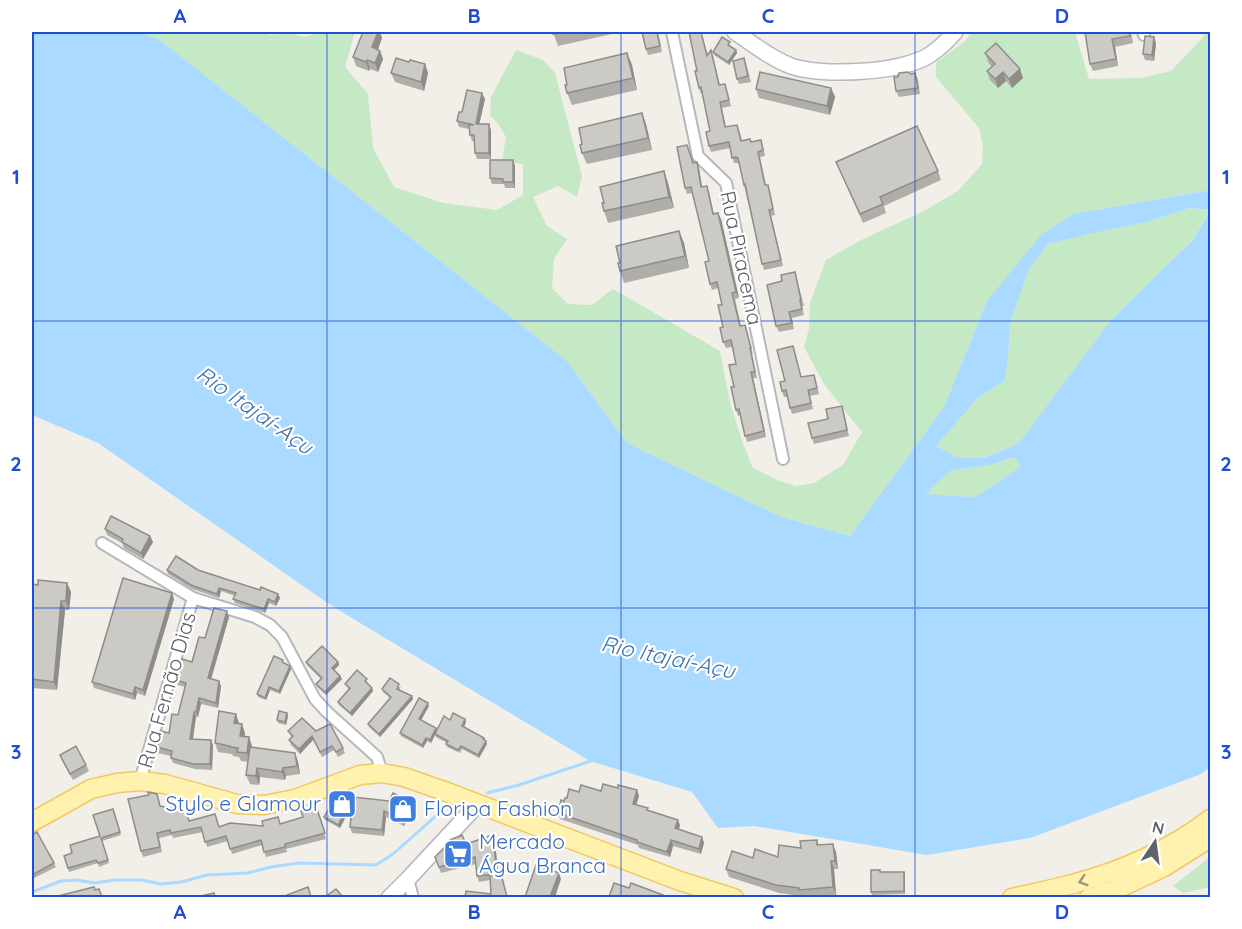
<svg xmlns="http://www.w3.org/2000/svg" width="1242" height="929" font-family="Quicksand,sans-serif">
	<rect width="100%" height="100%" fill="#f1efe8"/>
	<g fill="#c5e8c5">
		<polygon points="138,32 256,32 271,35 288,33 305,37 318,32 355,32 345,67 368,94 373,148 394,187 443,203 497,210 523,195 523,164 502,161 506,137 499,125 490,115 491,97 516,50 543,60 555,73 582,176 577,197 558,186 533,197 547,226 567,239 554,259 552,288 568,304 592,305 613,289 720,351 730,402 742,441 753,468 779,481 796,486 814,483 843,465 862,432 824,384 804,347 809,329 810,303 826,260 859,241 926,210 959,190 982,164 983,146 979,128 936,77 936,63 964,42 972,32 1075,32 1089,79 1141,78 1171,71 1208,32 1210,32 1210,190 1074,214 987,301 944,407 850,536 781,517 627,443 567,361 160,40"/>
		<polygon points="1190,208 1210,210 1192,241 1111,320 1019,443 984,458 956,457 936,446 977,399 1005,380 1008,358 1010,323 1029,268 1048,244 1089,234 1147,222"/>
		<polygon points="1015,457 1022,466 996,484 974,497 924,494 950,471 989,465"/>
		<polygon points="1210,857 1210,887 1183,893 1173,886"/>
	</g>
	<path fill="#aadaff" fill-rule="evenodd" d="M32,32H138L160,40L567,361L627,443L781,517L850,536L944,407L987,301L1042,234L1074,214L1210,190V210L1190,208L1147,222L1089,234L1048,244L1029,269L1010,323L1008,358L1005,380L977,399L936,446L956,457L984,458L1019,443L1111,320L1192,241L1210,211V767L1201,774L1030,838L927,855L754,826L718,828L692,792L590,761L332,606L98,443L32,415ZM1015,457L1021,466L996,484L974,497L925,494L950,471L989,465Z"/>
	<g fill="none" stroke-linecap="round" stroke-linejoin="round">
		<g stroke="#aadaff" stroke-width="3">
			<polyline points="487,793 519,785 594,760"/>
			<polyline points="32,892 61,881 76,880 95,883 115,880 142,880 161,884 181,882 207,875 248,873 271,867 299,863 376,865 393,854 436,816"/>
		</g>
		<g stroke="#b5b8bc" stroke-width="14">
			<g id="street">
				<polyline points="672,32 698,156 726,183 783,459"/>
				<polyline points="1143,32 1144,35"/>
				<polyline points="102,543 193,598 255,617 270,625 282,637 315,699 327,712 377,757 382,773"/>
				<polyline points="140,781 193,598"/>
				<polyline points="408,879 413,898"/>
			</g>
		</g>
		<g stroke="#b6babf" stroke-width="18">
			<g id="secondary">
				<path d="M735,32C753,44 770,58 791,66C822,77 904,73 931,54C940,48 948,40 955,32"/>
				<polyline points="389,898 408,879 478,804"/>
			</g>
		</g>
		<g stroke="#f2c960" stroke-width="21">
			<g id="primary">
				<polyline points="32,822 91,789 117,783 140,781 165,784 237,804 264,805 295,799 360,775 382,773 404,777 447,792 680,881 734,898"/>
				<path d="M1012,898C1033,893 1055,889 1076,883C1122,871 1173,848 1210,819"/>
				<polyline points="1089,898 1115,890 1164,867 1210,838"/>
			</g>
		</g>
		<use href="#street" stroke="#fff" stroke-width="10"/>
		<use href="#secondary" stroke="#fff" stroke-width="15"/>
		<use href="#primary" stroke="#fff2af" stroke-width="18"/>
	</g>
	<g fill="#afaea9">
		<polygon points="553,32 621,32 558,46"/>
		<polygon points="658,32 662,52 648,55 646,49"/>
		<polygon points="689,32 701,32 708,55 713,56 720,85 725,84 731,106 722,108 726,127 739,130 742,140 752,142 763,146 765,156 760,157 766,185 770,191 775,215 771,216 783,266 764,270 739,164 738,163 734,163 730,148 711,152 709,146 710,131 702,93 701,94 699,88 697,71"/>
		<polygon points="1085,32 1131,32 1133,43 1115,47 1118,66 1093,71 1090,64"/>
		<polygon points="382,38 378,50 380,51 383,59 378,72 370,69 369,71 356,66 353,57"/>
		<polygon points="1156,43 1154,61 1145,60 1143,54"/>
		<polygon points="731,45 730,46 736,50 737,53 729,65 714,55 713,52"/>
		<polygon points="627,53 632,65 637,90 572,105 567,93"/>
		<polygon points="985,53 1023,78 1012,88 1006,81 998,88 990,80 987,71 992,67 988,62"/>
		<polygon points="409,62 425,64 428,73 424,91 395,82 391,73"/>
		<polygon points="746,64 751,82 739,84 737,79"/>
		<polygon points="915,73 918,79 920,94 899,97 896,91 911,74"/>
		<polygon points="831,88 835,97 830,115 759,98 756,89"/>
		<polygon points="485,99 479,124 491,130 491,159 477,159 475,153 474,141 472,141 470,135 469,129 459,127 457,121 462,112"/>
		<polygon points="642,113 646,124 652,150 587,164 582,153"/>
		<polygon points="836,162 938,171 941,180 884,206 886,213 863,223"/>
		<polygon points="693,163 699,168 702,187 709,192 714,214 721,219 739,298 735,299 741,326 745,325 753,354 752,354 757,378 753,378 766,437 747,442 740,415 738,416 736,410 734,387 736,364 732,347 726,348 723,342 722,305 718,288 712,290 710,284 709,261 692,193 687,194 685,188"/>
		<polygon points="515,166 515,188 505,188 504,184 492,184 490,178"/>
		<polygon points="664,171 668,183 674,208 608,223 604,211"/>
		<polygon points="679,231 684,243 689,268 624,283 620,271"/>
		<polygon points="795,272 804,306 802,306 804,315 792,318 794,329 779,332 776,326 782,281"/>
		<polygon points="795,352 801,377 816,381 819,394 810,396 813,409 792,414 787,397 784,397 782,391 785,381"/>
		<polygon points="844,412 849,436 814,444 812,438 828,419"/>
		<polygon points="105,529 150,536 153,542 143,559 124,548 122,543 107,535"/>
		<polygon points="167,570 198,570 260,590 278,594 280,598 276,606 269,603 265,613 235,603 233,599 235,596 221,591 219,598 192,589 168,574"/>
		<polygon points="67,583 71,592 69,610 65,610 57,690 32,688 32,584 38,585"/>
		<polygon points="172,593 174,599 145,696 137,693 135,700 94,688 92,682"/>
		<polygon points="229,617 211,678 221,686 218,708 201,704 198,717 196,717 193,739 211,740 213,745 212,770 195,769 173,763 171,758 171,756 158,753 157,747 169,733 178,715 185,687 178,685 176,680 192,662 205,638"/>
		<polygon points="306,662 338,662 339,665 334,670 342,679 326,695 317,687 316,684 321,679 307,665"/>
		<polygon points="284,663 290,666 291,669 280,694 270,690 266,700 258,697 257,694"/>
		<polygon points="368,682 367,683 373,691 352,716 339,705 338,702 349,690 345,684"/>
		<polygon points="401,687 399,690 412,696 413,699 380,737 369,727 368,724 390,698 383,692 382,689"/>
		<polygon points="429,706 421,720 436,728 437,730 450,720 466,722 464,727 484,738 487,744 479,758 462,749 460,753 447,747 447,743 436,737 435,735 431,743 427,741 423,748 401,736 400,733"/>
		<polygon points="287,713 288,716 286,725 278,723 277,720"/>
		<polygon points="239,723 239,724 245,733 245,736 249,737 252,748 295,753 298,762 300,774 286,776 285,780 260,777 259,785 250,784 246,775 248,762 241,761 239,757 233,756 232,754 218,752 215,743"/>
		<polygon points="288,731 316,731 343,748 345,753 338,757 334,750 322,757 313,740 300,754 291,745 289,740 292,738"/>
		<polygon points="60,755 86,765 89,771 73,780 62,761"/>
		<polygon points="601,791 639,796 636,805 680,825 679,830 702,837 704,843 701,854 673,846 670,857 639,848 638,845 560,819 558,813 567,798 579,792"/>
		<polygon points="352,801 389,801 411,802 413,808 404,826 386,817 384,836 352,833 350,827 352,804 340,828 325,820 324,817"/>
		<polygon points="316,806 326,839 286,849 287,852 266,857 262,845 232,854 228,841 207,847 203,832 173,838 172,835 159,838 162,852 143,857 141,851 161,807 189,821 219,827 263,826 280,824 303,817"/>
		<polygon points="113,809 121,835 102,841 109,863 99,867 98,863 69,872 64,856 72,853 100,836"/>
		<polygon points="32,835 54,863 56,867 32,879"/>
		<polygon points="490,836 496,852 498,875 503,880 507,897 465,897 491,894 490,880 479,882 477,876 476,864 441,873 435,857 447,845 466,844"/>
		<polygon points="817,840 819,845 836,852 838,869 834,869 836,895 802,897 801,896 779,893 729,877 726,869 753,858 778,857"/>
		<polygon points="881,872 904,872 905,875 905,894 872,895 871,892"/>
	</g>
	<g fill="#8f8d8a">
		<polygon points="378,32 380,32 382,38 375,56 372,47"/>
		<polygon points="1154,37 1156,43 1154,61 1152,55"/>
		<polygon points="1112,39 1115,47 1118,66 1116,59"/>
		<polygon points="736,50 737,53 729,65 728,62"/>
		<polygon points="380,51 383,59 378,72 375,63"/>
		<polygon points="627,53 632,65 637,90 633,78"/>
		<polygon points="367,60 370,69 369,71 366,62"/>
		<polygon points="425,64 428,73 424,91 421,82"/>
		<polygon points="1020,69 1023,78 1012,88 1009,79"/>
		<polygon points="1003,72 1006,81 998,88 995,79"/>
		<polygon points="831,88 835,97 830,115 827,106"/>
		<polygon points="482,93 485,99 478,130 476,124"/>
		<polygon points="642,113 646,124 652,150 648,138"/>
		<polygon points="489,124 491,130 491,159 489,153"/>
		<polygon points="513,160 515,166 515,188 513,182"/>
		<polygon points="697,162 699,168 703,193 701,187"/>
		<polygon points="664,171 668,183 674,208 669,197"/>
		<polygon points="718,213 721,219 739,298 736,292"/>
		<polygon points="679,231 684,243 689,268 685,256"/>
		<polygon points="751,372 753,378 766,437 764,431"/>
		<polygon points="150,536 153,542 143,559 141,553"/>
		<polygon points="67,583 71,592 69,610 66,601"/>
		<polygon points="219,588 221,591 219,598 217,594"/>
		<polygon points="172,593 174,599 145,696 143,690"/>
		<polygon points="278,594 280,598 276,606 275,602"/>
		<polygon points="268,599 269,603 265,613 264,609"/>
		<polygon points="61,601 65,610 57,690 54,682"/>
		<polygon points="227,611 229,617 210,683 208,678"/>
		<polygon points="338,662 339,665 333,671 332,668"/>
		<polygon points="290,666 291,669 280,694 279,691"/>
		<polygon points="340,676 342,679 326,695 325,692"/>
		<polygon points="219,681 221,686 218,708 216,703"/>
		<polygon points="135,687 137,693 135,700 133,694"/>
		<polygon points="269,687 270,690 266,700 265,698"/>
		<polygon points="372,688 373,691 352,716 350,713"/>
		<polygon points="412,696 413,699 380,737 379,734"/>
		<polygon points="199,698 201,704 198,717 196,712"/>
		<polygon points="428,703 429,706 420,722 419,719"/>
		<polygon points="194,712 196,717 192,744 190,739"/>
		<polygon points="287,713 288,716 286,725 285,722"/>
		<polygon points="236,714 239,723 237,732 234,723"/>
		<polygon points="465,719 466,722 463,729 462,726"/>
		<polygon points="242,724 245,733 243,745 240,736"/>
		<polygon points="436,728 437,731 431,743 430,740"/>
		<polygon points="312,736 313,740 300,754 299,749"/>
		<polygon points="249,737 252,746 250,762 247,753"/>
		<polygon points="426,738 427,741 423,748 422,745"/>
		<polygon points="211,740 213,745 212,770 210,764"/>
		<polygon points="486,741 487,744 479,758 478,755"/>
		<polygon points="295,753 298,762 300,774 297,766"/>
		<polygon points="257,768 260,777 259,785 256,776"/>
		<polygon points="283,768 286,776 285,780 282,772"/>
		<polygon points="637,790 639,796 635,809 633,804"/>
		<polygon points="352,800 353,803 340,828 338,825"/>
		<polygon points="411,802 413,808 404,826 402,820"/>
		<polygon points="384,811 386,817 384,836 382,830"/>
		<polygon points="678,820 680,825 677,834 675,828"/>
		<polygon points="702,837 704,843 701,854 699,849"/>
		<polygon points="671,840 673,846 670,857 667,852"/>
		<polygon points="833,844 836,852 838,869 835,861"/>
		<polygon points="494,846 496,852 499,879 497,874"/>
		<polygon points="831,861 834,869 836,895 833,887"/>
		<polygon points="904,872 905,875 905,894 904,891"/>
		<polygon points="559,873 561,879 555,897 551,894"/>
	</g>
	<g fill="#cccac5" stroke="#8f8d8a" stroke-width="1.5">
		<polygon points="363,32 378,32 372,47 380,51 375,63 367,60 366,62 353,57"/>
		<polygon points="553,32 564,32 553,34"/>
		<polygon points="642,32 657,32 660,46 646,49"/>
		<polygon points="689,32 701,32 707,56 711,50 719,85 725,84 729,100 720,102 725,127 737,125 741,141 750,139 751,142 761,140 763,150 758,152 765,185 768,185 773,209 769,210 781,260 762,264 745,184 744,185 738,158 736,158 736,157 732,158 729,142 709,146 706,132 710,131 701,87 699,88 695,71 697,71"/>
		<polygon points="1085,32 1129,32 1130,36 1112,39 1116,59 1090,64"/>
		<polygon points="1145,36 1154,37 1152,55 1143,54"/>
		<polygon points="722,37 730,42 728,45 736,50 728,62 713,52"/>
		<polygon points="996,43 1020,69 1009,79 1003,72 995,79 987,71 995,64 985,53"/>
		<polygon points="627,53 633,78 567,93 565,85 567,85 564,68"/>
		<polygon points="396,58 409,62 410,60 425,64 421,82 391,73"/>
		<polygon points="744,58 748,76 737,79 733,61"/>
		<polygon points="760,72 831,88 827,106 756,89"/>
		<polygon points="908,72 911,74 915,73 918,88 896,91 894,77 898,77 899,73"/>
		<polygon points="467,90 482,93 476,124 489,124 489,153 475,153 474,135 470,135 469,125 474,125 457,121 459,112 462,112"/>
		<polygon points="642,113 648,138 582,153 580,145 582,144 579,128"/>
		<polygon points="917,126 938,171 880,197 883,204 860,214 836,162"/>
		<polygon points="687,145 693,163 697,162 701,187 707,186 713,214 718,213 736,292 732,293 740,326 745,325 751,348 750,348 755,372 751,372 764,431 745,436 739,409 736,410 731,387 734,387 729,365 736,364 731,340 723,342 720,328 723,327 718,305 722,305 717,282 710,284 705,262 709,261 691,187 685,188 677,147"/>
		<polygon points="490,160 513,160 513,182 503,182 503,179 490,178"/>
		<polygon points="664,171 669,197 604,211 602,203 604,203 600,187"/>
		<polygon points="679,231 685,256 620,271 618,263 620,263 616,246"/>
		<polygon points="795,272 801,300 800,300 802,309 789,312 792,323 776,326 767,285 782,281 781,275"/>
		<polygon points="793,346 801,377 814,375 817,388 808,390 811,403 790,408 786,390 782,391 780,382 785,381 777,350"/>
		<polygon points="842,406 847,430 812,438 808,423 828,419 826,409"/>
		<polygon points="111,516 150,536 141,553 122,542 123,539 105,529"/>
		<polygon points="176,556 198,570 260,590 261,587 278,594 275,602 268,599 264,609 233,599 236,593 219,588 217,594 191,585 167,570"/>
		<polygon points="123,578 172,593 143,690 135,687 133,694 92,682"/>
		<polygon points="38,580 67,583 66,601 61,601 54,682 32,679 32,584 38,585"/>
		<polygon points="214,608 227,611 208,678 219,681 216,703 199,698 196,712 194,712 190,739 211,740 210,764 193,764 171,758 172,751 157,747 161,731 169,733 172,714 178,715 186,683 176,680 182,659 192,662 199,637 205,638"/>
		<polygon points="322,646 338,662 332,668 340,676 325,692 316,684 322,678 306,662"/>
		<polygon points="274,656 283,660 282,662 290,666 279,691 269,687 265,698 257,694"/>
		<polygon points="357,670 367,679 365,681 372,688 350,713 338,702 350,688 345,684"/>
		<polygon points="390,678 399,684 397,689 412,696 379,734 368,724 391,697 382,689"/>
		<polygon points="419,698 428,703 419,719 436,728 430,740 426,738 422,745 400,733"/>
		<polygon points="219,711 236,714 234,723 242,724 240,736 249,737 247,753 237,752 238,748 230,747 230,746 215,743"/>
		<polygon points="279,711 287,713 285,722 277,720"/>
		<polygon points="453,713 465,719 462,726 484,738 483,739 486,741 478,755 461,746 458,750 446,744 448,741 435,734 444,716 450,720"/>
		<polygon points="302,718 316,731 330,724 343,748 336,752 332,746 320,752 312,736 299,749 289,740 293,736 288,731"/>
		<polygon points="76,746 86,765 70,774 60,755"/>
		<polygon points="250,747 295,753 297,766 283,768 282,772 257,768 256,776 246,775"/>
		<polygon points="603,784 618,788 618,785 637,790 633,804 648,808 647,810 678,820 675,828 702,837 699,849 671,840 667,852 637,842 637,840 558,813 561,800 564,801 565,798 567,798 569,789 579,792 581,785 601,791"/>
		<polygon points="148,792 157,794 160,806 186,811 189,821 215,814 219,827 230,823 263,826 262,821 278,817 280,824 303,817 301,811 316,806 325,833 285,844 285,847 264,852 261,840 230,849 226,836 205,842 201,827 171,833 170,830 157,833 160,847 141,851 128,799 149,795"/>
		<polygon points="393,793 411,802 402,820 384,811 382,830 350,827 353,797 389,801"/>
		<polygon points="343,795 352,800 338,825 324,817 336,796 340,799"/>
		<polygon points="113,809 120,832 101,838 108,860 98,863 96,860 68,868 64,856 72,853 70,845 100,836 93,815"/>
		<polygon points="37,832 54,863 32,875 32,835"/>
		<polygon points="462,835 466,844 490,836 494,846 497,874 477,876 475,857 439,867 435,857 447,845 447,843 450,840"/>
		<polygon points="817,840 817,845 833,844 835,861 831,861 833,887 799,890 799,888 776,885 726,869 732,851 753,858 755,849 778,857 779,845 801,848 800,841"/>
		<polygon points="536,865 559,873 551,894 560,897 525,897"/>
		<polygon points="871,870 880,870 880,872 904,872 904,891 871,892"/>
		<polygon points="501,874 507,897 465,897 466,891 491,894 490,876"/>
		<polygon points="614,883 629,888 631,883 663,895 662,897 609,897"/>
		<polygon points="94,887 95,890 99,889 102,897 54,897"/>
		<polygon points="308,887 311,897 289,897 287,895"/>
		<polygon points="336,889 343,897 325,897"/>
		<polygon points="214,893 215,897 197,897"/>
	</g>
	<defs><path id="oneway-chevron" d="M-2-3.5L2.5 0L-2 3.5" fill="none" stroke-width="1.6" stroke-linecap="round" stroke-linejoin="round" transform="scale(1.5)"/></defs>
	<use stroke="#979581" href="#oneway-chevron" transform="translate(1083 881) rotate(163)"/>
	<path fill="none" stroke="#1d4ed8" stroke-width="1.5" stroke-opacity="0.55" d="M327,32V898M621,32V898M915,32V898M32,321H1210M32,608H1210"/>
	<defs>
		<g id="shop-square" transform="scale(1.5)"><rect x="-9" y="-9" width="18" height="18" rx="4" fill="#3f7fe0" stroke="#fff"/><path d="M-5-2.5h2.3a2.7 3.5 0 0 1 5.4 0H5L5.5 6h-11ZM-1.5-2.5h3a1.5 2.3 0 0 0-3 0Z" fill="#fff"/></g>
		<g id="supermarket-square" transform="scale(1.5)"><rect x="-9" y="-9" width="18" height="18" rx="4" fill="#3f7fe0" stroke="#fff"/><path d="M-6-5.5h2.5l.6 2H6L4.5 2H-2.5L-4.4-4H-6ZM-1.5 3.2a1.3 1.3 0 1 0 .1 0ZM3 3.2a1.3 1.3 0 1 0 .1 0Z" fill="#fff"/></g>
	</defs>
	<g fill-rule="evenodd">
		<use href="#shop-square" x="342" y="804"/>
		<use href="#shop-square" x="403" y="809"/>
		<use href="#supermarket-square" x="458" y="854"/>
	</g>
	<g text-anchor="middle" stroke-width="4.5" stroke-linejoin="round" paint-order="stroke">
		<g font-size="21" fill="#5f6368" stroke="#fff">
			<text transform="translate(741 258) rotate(78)" y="7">Rua Piracema</text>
			<text transform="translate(167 690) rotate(-74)" y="7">Rua Fernão Dias</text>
		</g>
		<g font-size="21" fill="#366cbe" stroke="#fff" text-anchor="start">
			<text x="321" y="811" text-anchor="end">Stylo e Glamour</text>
			<text x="424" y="816">Floripa Fashion</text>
			<text x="479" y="849">Mercado<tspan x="479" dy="24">Água Branca</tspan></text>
		</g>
		<g font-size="22" font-style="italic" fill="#4174aa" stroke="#fff">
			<text transform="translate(255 410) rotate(35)" y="8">Rio Itajaí-Açu</text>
			<text transform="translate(668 657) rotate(12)" y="8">Rio Itajaí-Açu</text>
		</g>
	</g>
	<rect width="1242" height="929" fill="none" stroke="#ffffff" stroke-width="66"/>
	<g transform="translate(1155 842) rotate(13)" stroke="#ffffff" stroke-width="4.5" paint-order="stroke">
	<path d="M0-4.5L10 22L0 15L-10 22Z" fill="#5f6368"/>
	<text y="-9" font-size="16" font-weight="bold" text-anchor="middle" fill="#5f6368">N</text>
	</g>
	<rect x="33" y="33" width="1176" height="863" fill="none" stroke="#1d4ed8" stroke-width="2"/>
	<g font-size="20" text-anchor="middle" font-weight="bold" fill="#1d4ed8">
		<text x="180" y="23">A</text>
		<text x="474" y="23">B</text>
		<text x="768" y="23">C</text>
		<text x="1062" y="23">D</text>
		<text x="16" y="184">1</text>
		<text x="1226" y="184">1</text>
		<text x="16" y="471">2</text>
		<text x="1226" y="471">2</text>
		<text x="16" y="759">3</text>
		<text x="1226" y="759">3</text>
		<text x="180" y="919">A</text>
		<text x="474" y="919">B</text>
		<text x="768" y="919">C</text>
		<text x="1062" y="919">D</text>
	</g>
</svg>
